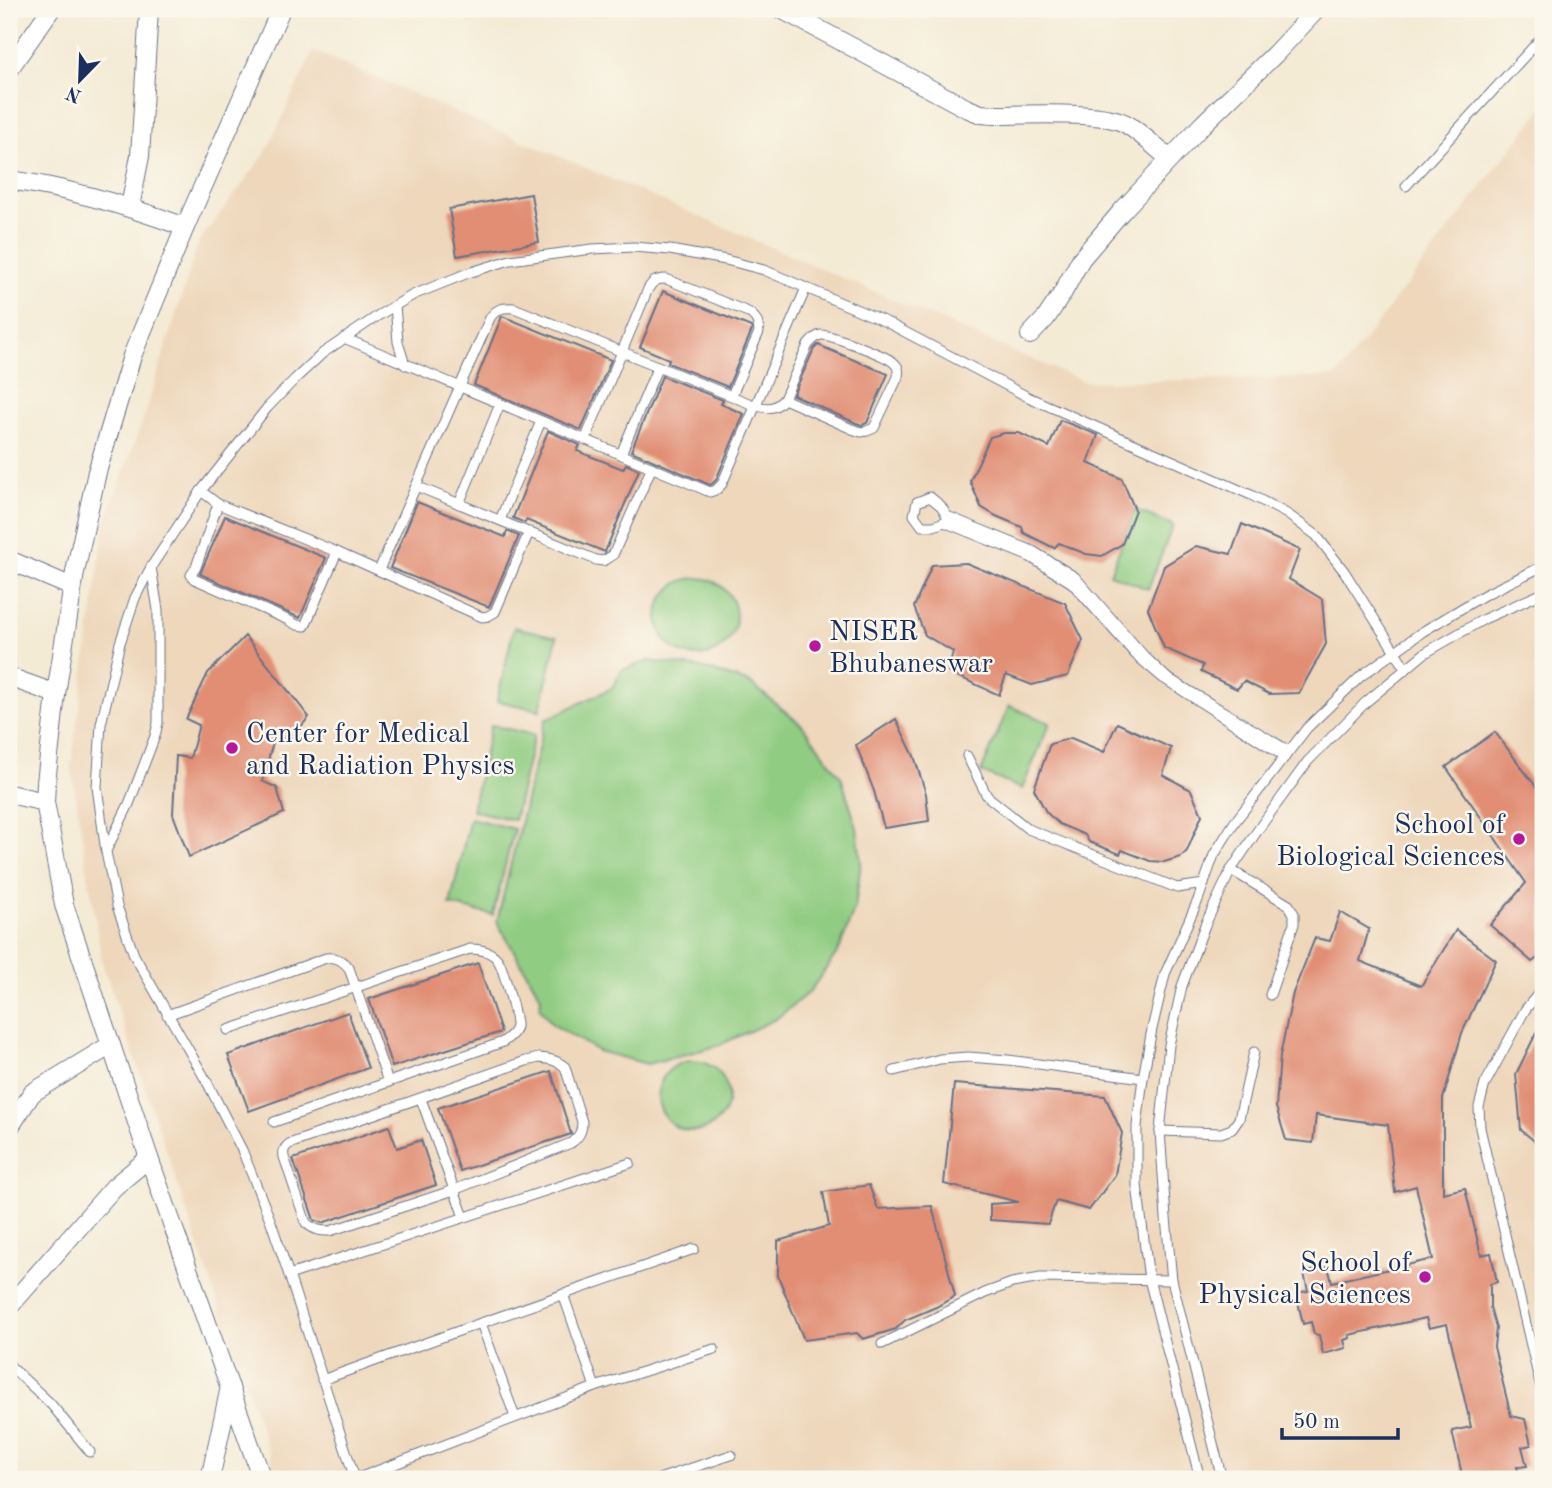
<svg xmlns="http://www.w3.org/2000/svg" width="1552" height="1488" font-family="'Old Standard TT',serif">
	<rect width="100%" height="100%" fill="#fbf7ec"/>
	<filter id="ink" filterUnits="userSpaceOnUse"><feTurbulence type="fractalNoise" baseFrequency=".0143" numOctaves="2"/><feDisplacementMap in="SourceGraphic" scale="14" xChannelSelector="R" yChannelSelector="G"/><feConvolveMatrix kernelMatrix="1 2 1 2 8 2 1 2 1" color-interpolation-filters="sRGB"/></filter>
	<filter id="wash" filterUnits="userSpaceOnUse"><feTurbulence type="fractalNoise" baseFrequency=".00686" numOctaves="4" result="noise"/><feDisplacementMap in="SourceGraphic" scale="28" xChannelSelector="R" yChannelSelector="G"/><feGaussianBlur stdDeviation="1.57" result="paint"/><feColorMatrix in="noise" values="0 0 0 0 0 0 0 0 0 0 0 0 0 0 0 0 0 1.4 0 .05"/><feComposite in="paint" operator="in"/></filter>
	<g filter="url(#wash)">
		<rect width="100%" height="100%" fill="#f4ebd5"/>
		<polygon fill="#eed7bb" points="313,51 1085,382 1336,377 1543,107 1543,1479 278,1479 102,962 71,766 104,527 146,411 198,243 265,154"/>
		<g fill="#90cc81" stroke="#567e70" stroke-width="2">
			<polygon points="1135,510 1173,525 1148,589 1110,574"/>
			<circle cx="697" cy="617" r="39"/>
			<polygon points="514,627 557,637 540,710 497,701"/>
			<polygon points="649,661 702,668 750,683 802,725 841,777 857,828 861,863 855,907 839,950 810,991 776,1019 717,1046 647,1064 598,1051 552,1024 540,1008 541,997 497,922 545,720 612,688 622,670"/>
			<polygon points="1009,706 1050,723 1022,789 981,772"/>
			<polygon points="491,725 534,735 514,820 472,810"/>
			<polygon points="470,818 514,829 493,915 450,905"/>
			<circle cx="693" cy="1096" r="35"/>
		</g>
		<g id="blocks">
			<g fill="#e18e75">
				<polygon points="531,194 539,242 457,256 449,209"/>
				<polygon points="663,291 751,327 752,330 728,387 668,363 669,359 640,347"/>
				<polygon points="502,316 611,360 581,430 474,385"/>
				<polygon points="818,345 888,374 867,423 862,425 856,423 793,395 814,349"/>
				<polygon points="662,376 723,400 721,404 744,414 716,480 712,484 710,485 631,451"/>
				<polygon points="1060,420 1098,435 1088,463 1122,479 1135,510 1122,544 1102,556 1086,554 1059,543 1054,548 1024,533 1022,527 996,516 981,507 970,481 990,437 1004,433 1019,433 1049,447"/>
				<polygon points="548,431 580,445 577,451 623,469 626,464 639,470 605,552 526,520 525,523 513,518"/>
				<polygon points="417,502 505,537 507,531 519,536 489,607 390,568"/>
				<polygon points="225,516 326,558 300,618 200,574"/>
				<polygon points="1242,524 1300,550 1289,579 1322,599 1326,644 1299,693 1269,694 1244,681 1237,689 1201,672 1203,665 1164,648 1148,609 1164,566 1196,546 1231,554"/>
				<polygon points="966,563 1065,603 1083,640 1068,676 1032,685 1006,675 999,695 948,672 953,652 925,635 914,607 932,565"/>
				<polygon points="245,636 309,717 290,740 275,736 262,781 277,788 284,813 189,857 173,814 176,756 190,758 199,725 186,719 208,673"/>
				<polygon points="896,719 914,756 926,794 929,821 884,828 874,791 856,745"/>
				<polygon points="1117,723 1171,748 1163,775 1191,790 1202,815 1187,851 1181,857 1164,862 1150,861 1122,850 1120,854 1089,842 1085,835 1059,824 1046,812 1034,789 1050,744 1071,738 1104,752"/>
				<polygon points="1495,732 1543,796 1543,954 1532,962 1490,925 1526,883 1446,767"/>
				<polygon points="1340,912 1369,929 1360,961 1421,986 1456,930 1496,960 1462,1033 1443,1099 1443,1193 1465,1188 1481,1255 1491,1253 1497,1282 1490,1284 1490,1307 1496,1328 1494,1347 1511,1416 1525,1419 1531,1445 1522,1447 1527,1466 1517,1467 1520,1479 1463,1479 1452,1431 1471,1427 1447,1324 1429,1328 1426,1318 1349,1335 1350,1338 1344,1340 1346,1348 1323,1354 1319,1335 1314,1334 1311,1322 1303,1324 1296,1293 1308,1291 1304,1273 1328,1267 1332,1282 1433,1259 1416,1186 1395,1192 1388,1125 1316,1115 1313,1143 1286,1140 1276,1107 1280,1056 1293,993 1315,938 1330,941"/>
				<polygon points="478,963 501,1032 392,1067 369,999"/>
				<polygon points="348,1012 368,1068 249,1111 228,1055"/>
				<polygon points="1543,1019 1543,1148 1521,1130 1516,1074"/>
				<polygon points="551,1071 571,1134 460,1171 438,1108"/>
				<polygon points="954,1084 1105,1096 1122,1133 1115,1175 1089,1210 1056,1201 1048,1224 990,1220 990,1204 1019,1202 944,1184"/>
				<polygon points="389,1126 397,1148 421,1140 436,1185 322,1223 314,1220 293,1159"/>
				<polygon points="869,1185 878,1209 932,1206 955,1296 936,1307 905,1320 896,1329 863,1339 857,1333 804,1340 778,1276 778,1241 829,1226 823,1192"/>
			</g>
		</g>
	</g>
	<g filter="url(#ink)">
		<use href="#blocks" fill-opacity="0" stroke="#677188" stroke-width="2"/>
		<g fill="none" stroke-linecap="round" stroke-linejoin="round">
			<g stroke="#677188" stroke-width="11">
				<g id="service">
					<polyline points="1406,186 1543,36"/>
					<polyline points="395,305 398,342 405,365"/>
					<polyline points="344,338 710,492 716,490 722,484 806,288"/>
					<path d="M585,440L648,289C653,281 656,279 666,279L748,312C757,318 758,322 759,332L732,395"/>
					<polyline points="621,454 658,366"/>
					<polyline points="416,486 596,560 603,561 613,555 652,467"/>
					<polyline points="201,491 218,504 337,552 482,617 488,616 495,612 529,532"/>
					<polyline points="218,504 196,567 191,575 194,579 288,620 297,625 305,626 337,552"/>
					<polyline points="459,504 500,404"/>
					<polyline points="500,520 541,421"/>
					<path d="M379,570L490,318C496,309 502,307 514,308L756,406C769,409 775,409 784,399L808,345C812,341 815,336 821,335C830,334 886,356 893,362C899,367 899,370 898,377L874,428L867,431L861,432L852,429L784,399"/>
					<polyline points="967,756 987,796 1028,829 1177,888 1204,884"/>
					<polyline points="1285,757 1163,678 1136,655 1072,583 1030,557 944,522 934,526 922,526 914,515 917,502 930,497 941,506 947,516 1033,551 1075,577 1144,656 1166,677 1289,751"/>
					<polyline points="106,851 129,804 155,736 158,723 158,610 151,567"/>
					<polyline points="1231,870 1289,905 1294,914 1294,924 1270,995"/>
					<path d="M167,1015L326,958C337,957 342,960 349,968L388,1082"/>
					<path d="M228,1030L470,949C481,949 493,951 499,962C503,969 517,1018 516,1026C515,1034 508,1038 503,1042L274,1122"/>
					<path d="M539,1058C549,1059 557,1060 565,1067L582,1122C582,1132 579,1137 571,1143L454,1190L330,1231C320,1231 314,1230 306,1223L284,1157C283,1151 284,1148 289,1144L526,1061Z"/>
					<polyline points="894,1071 940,1059 968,1057 1008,1060 1143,1078"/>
					<polyline points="421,1099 464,1217"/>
					<polyline points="1160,1131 1221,1133 1232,1129 1239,1119 1254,1052"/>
					<polyline points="289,1275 630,1163"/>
					<polyline points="563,1294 595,1387"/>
					<polyline points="481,1323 515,1417"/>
					<polyline points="882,1344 985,1293 1012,1283 1041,1278 1172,1280"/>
					<polyline points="9,1365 50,1403 90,1452"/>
					<polyline points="322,1380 481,1323 694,1249"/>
					<polyline points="1541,1388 1480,1128 1479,1107 1485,1084 1525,1010 1543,988"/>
					<polyline points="355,1479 289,1275 271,1222 242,1150 207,1082 134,955 117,906 106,852 97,787 101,724 120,643 135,598 151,567 201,491 267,408 295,379 323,353 379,315 413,295 468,273 510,260 592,249 634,247 670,250 726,260 764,270 886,322 1028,397 1251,495 1287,514 1316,535 1344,571 1406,669"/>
					<polyline points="356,1479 595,1387 714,1349"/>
					<polyline points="659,1479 731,1455"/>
					<polyline points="1200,1479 1149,1279 1137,1185 1137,1126 1143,1078 1152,1029 1165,974 1198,900 1214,855 1234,823 1307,728 1361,676 1422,632 1484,595 1543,566"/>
					<polyline points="1222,1479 1172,1280 1166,1218 1160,1131 1169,1045 1182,986 1205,925 1231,870 1260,827 1308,761 1366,702 1425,653 1484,619 1543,593"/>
				</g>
			</g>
			<g stroke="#677188" stroke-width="20">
				<g id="minor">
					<path d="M781,9L966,108L981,114L994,115C1024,115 1105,110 1128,125C1143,135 1156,148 1170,159"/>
					<polyline points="9,69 51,9"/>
					<path d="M9,180C69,188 128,206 185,227"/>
					<polyline points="130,207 140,156 149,9"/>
					<polyline points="1030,335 1046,318 1062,294 1081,259 1122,211 1202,125 1275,54 1317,9"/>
					<polyline points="9,560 72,587"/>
					<polyline points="9,677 56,694"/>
					<polyline points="9,794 45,802"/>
					<polyline points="9,1128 32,1093 111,1045"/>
					<polyline points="9,1307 114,1187 149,1158"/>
					<polyline points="210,1479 230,1387"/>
					<polyline points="262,1479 149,1158 64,905 45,802 46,783 56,694 75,572 97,472 132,356 185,227 281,9"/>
				</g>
			</g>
			<use href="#service" stroke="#fff" stroke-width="9"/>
			<use href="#minor" stroke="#fff" stroke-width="18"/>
		</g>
	</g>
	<g fill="#b5179e" stroke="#fbf7ec" stroke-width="2.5">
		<circle cx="815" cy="646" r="7"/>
		<circle cx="232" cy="748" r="7"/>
		<circle cx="1519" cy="839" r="7"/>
		<circle cx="1425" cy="1277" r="7"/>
	</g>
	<g text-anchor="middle" stroke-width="5" stroke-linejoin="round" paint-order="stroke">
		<g font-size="28" fill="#1b2f5e" stroke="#fbf7ec" text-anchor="start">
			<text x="829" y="640">NISER<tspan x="829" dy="32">Bhubaneswar</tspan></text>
			<text x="246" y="742">Center for Medical<tspan x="246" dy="32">and Radiation Physics</tspan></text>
			<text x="1505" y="833" text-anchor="end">School of<tspan x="1505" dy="32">Biological Sciences</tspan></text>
			<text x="1411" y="1271" text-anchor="end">School of<tspan x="1411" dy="32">Physical Sciences</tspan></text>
		</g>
	</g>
	<rect width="1552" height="1488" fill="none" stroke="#fbf7ec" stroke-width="35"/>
	<g transform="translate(80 80) rotate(203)" stroke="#fbf7ec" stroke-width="5" paint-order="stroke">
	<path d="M0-5L12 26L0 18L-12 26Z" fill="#1b2f5e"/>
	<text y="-10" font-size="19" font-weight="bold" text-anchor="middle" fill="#1b2f5e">N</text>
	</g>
	<path d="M1282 1428v10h116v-10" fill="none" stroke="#1b2f5e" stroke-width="3.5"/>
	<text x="1293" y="1428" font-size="21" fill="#1b2f5e" stroke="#fbf7ec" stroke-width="5" paint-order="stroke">50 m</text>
</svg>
